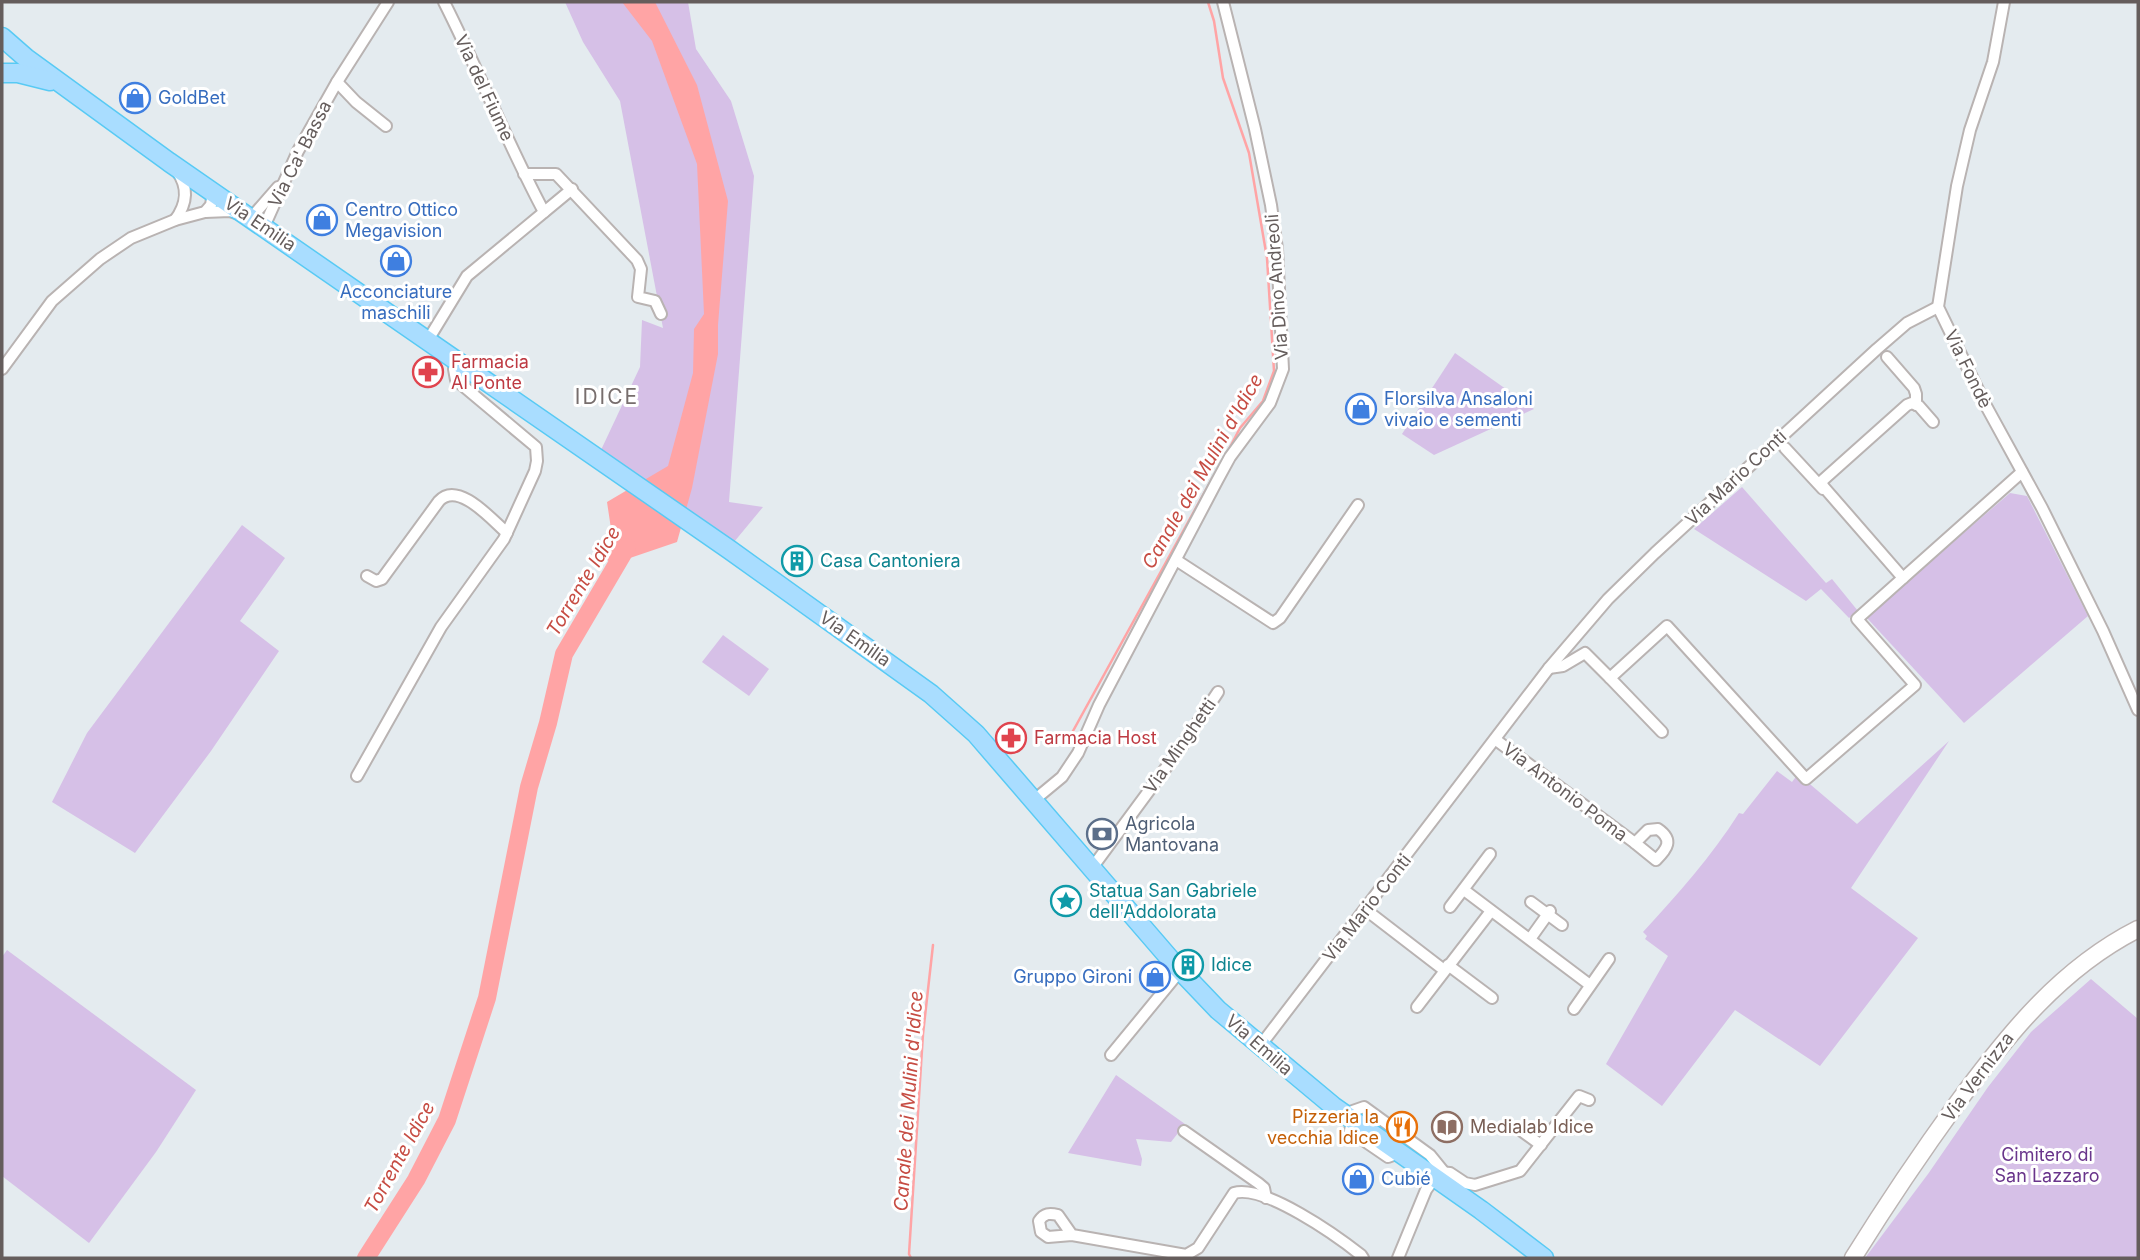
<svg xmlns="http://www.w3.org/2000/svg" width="2140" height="1260" font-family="Inter,sans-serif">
	<rect width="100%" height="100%" fill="#e4ebef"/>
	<g fill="#d6c0e7">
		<polygon points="565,2 688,2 696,49 731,101 754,176 729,502 763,507 734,542 601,450 640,367 642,320 663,328 620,101 583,42"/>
		<polygon points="1455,353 1534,409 1434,455 1402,434"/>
		<polygon points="1742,487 1826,583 1832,579 1858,611 1849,618 1821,589 1806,601 1694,529"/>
		<polygon points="2010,493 2027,496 2088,616 1964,723 1866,617"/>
		<polygon points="242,525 285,558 240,621 279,651 211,751 135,853 52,802 87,733"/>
		<polygon points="723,635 769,669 749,696 702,662"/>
		<path d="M1949,741L1851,888L1918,938L1820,1066L1735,1010L1662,1106L1606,1064L1668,956L1645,939L1647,936L1643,932C1678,894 1711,857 1739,813L1743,814L1777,771L1792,782L1798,774L1857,824Z"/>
		<polygon points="7,950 196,1090 156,1152 89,1243 2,1176 2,957"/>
		<polygon points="2091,979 2138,1019 2138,1258 1865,1258 1928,1174 1988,1087 2031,1032"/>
		<polygon points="1116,1075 1185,1124 1171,1142 1136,1139 1142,1159 1141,1166 1068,1153"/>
	</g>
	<polygon fill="#ffa4a5" points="622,2 655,2 697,85 728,201 718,325 718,354 692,488 677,542 630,558 621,571 605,558 613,542 607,502 668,466 693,373 694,329 704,314 697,164 652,41"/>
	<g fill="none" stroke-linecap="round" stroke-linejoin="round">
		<g stroke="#ffa4a5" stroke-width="2.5">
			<polyline points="1208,2 1214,21 1223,78 1249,153 1267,258 1274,371 1263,401 1240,428 1227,453"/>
			<polyline points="1073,731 1213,477"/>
			<polyline points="911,1258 909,1254 923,1034 933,945"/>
		</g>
		<polyline stroke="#ffa4a5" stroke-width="18" points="366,1258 416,1180 447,1120 487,998 529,787 548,723 564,654 627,547"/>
		<g stroke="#b9b3b2" stroke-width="14">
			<g id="street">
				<path d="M444,2C479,71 507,143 544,212"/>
				<polyline points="2004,2 1993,62 1970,130 1957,186 1938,307 1985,404 2042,508 2103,631 2138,710"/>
				<polyline points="337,82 356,102 386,126"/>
				<polyline points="524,174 556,174 637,260 641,269 638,297 655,301 661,314"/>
				<polyline points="205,212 230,211 251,218 278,187"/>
				<path d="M175,220C187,204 189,188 177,171"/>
				<polyline points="264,227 298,151 337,82 388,2"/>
				<polyline points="428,340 467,276 572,189"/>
				<polyline points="1887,357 1914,388 1916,394 1916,405"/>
				<polyline points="2,369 52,301 100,259 131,238 175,220 205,212 211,205 213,192"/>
				<polyline points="1785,448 1823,489"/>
				<polyline points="1176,560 1273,623 1280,618 1358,505"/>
				<path d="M367,576L376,581L382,579L439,501C458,480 492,520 507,533"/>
				<polyline points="1903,578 1822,485 1823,480 1907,405 1912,403 1919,406 1933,422"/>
				<polyline points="1549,668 1563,666 1585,653 1610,678 1667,626 1806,779 1915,685 1857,619 2022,472"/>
				<polyline points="1610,678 1662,732"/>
				<polyline points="1496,740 1635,843"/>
				<polyline points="357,776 441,627 504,539 535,471 537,461 536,447 456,380 454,369 457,360"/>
				<polyline points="1033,801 1062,777 1078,753 1099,705 1217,481 1230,457 1270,403 1283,369 1277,249 1271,205 1255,129 1223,2"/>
				<path d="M1658,829C1674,840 1667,849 1656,860L1635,843L1648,830Z"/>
				<polyline points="1092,868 1182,746 1218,692"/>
				<polyline points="1464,890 1590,985"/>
				<polyline points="1531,902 1562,925"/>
				<polyline points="1450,907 1490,854"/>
				<polyline points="1366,910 1444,970"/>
				<polyline points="1530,939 1550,911"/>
				<polyline points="1448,965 1492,998"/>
				<polyline points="1417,1007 1491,911"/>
				<polyline points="1574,1009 1609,959"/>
				<polyline points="1260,1046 1549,668 1608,599 1655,553 1877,349 1907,323 1938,307"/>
				<polyline points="1111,1055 1180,971"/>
				<polyline points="1344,1114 1364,1107 1430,1155 1443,1171"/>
				<polyline points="1352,1120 1350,1131 1388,1157 1399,1153"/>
				<polyline points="1519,1129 1541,1145"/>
				<polyline points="1184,1131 1258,1183 1264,1188 1266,1198"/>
				<path d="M1072,1235L1058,1215C1050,1213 1044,1213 1039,1221L1041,1232L1048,1237L1072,1235L1186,1255L1198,1248L1234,1193C1264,1184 1337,1236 1361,1255L1363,1258"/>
				<polyline points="1398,1258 1426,1190 1439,1172 1450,1173 1465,1183 1475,1185 1520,1171 1579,1096 1589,1100"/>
			</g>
		</g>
		<g stroke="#bcb4b3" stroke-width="19">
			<path id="secondary" d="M1853,1258C1886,1205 1921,1153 1958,1102C2008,1034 2061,968 2138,929"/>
		</g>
		<g stroke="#58caf4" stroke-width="21">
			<g id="primary">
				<polyline points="2,37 26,58 169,162 730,550 931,694 976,734 1177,967 1218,1010 1333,1106 1481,1210 1544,1258"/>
				<polyline points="2,73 18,73 50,81"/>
			</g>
		</g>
		<use href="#street" stroke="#fff" stroke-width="10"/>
		<use href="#secondary" stroke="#fff" stroke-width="16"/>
		<use href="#primary" stroke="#a9ddff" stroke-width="18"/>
	</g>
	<defs>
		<g id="shop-ring" transform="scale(1.575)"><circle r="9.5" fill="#fff" stroke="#3f7fe0" stroke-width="1.5"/><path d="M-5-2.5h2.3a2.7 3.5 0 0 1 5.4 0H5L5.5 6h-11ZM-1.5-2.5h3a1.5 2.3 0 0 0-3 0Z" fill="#3f7fe0"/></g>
		<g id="pharmacy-ring" transform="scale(1.575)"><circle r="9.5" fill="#fff" stroke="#e0444e" stroke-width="1.5"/><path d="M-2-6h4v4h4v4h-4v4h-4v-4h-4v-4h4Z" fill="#e0444e"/></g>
		<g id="building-ring" transform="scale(1.575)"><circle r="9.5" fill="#fff" stroke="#0f9aa8" stroke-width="1.5"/><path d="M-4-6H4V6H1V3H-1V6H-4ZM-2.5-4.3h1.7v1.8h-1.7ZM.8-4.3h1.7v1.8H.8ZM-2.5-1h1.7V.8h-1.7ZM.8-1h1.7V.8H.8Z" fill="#0f9aa8"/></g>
		<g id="bank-ring" transform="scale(1.575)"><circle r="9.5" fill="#fff" stroke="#5c6f8a" stroke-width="1.5"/><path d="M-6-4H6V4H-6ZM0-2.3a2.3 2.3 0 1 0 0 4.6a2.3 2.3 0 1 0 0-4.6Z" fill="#5c6f8a"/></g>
		<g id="sight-ring" transform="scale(1.575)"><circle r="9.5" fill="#fff" stroke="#0f9aa8" stroke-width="1.5"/><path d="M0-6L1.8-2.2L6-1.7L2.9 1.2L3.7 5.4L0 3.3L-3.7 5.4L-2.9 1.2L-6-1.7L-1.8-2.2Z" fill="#0f9aa8"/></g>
		<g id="restaurant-ring" transform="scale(1.575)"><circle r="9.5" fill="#fff" stroke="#e8710a" stroke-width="1.5"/><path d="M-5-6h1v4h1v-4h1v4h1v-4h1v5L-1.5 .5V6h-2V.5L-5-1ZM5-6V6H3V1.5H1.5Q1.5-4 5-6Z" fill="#e8710a"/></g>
		<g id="library-ring" transform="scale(1.575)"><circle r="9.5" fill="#fff" stroke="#8d6e63" stroke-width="1.5"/><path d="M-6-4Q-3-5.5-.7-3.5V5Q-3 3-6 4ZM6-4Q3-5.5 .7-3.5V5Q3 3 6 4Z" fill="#8d6e63"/></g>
	</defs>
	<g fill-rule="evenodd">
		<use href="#shop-ring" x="135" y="98"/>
		<use href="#shop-ring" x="322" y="220"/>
		<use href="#shop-ring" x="396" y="261"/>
		<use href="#pharmacy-ring" x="428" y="372"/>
		<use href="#shop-ring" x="1361" y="409"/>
		<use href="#building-ring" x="797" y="561"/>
		<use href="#pharmacy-ring" x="1011" y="738"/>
		<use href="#bank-ring" x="1102" y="834"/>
		<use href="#sight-ring" x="1066" y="901"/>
		<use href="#building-ring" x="1188" y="965"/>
		<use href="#shop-ring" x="1155" y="977"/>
		<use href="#restaurant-ring" x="1402" y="1127"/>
		<use href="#library-ring" x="1447" y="1127"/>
		<use href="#shop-ring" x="1358" y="1179"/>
	</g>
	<g text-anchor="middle" stroke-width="6" stroke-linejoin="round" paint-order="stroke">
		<g font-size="18" fill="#655d5c" stroke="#fff">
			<text transform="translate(484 88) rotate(65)" y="6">Via del Fiume</text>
			<text transform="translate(300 154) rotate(-63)" y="6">Via Ca' Bassa</text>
			<text transform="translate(260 224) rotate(34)" y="6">Via Emilia</text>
			<text transform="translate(1277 287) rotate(-94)" y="6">Via Dino Andreoli</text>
			<text transform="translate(1968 369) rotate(64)" y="6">Via Fondè</text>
			<text transform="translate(1736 478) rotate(-43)" y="6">Via Mario Conti</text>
			<text transform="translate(855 639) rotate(35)" y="6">Via Emilia</text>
			<text transform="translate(1180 746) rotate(-55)" y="6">Via Minghetti</text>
			<text transform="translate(1565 792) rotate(37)" y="6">Via Antonio Poma</text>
			<text transform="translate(1367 908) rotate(-52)" y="6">Via Mario Conti</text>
			<text transform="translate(1259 1045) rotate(41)" y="6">Via Emilia</text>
			<text transform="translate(1978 1077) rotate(-53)" y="6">Via Vernizza</text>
		</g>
		<g font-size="18" fill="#366cbe" stroke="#fff" text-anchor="start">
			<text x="158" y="104">GoldBet</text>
			<text x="345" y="216">Centro Ottico<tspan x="345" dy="21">Megavision</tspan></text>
			<text x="396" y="298" text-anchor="middle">Acconciature<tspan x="396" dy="21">maschili</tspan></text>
			<text x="1384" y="405">Florsilva Ansaloni<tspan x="1384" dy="21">vivaio e sementi</tspan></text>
			<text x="1132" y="983" text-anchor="end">Gruppo Gironi</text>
			<text x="1381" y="1185">Cubié</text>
		</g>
		<g font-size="18" fill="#be3a42" stroke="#fff" text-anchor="start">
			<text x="451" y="368">Farmacia<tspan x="451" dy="21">Al Ponte</tspan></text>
			<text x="1034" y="744">Farmacia Host</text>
		</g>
		<g font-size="18" fill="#0d838f" stroke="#fff" text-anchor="start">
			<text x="820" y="567">Casa Cantoniera</text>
			<text x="1089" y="897">Statua San Gabriele<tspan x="1089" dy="21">dell'Addolorata</tspan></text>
			<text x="1211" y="971">Idice</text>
		</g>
		<g font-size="18" fill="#4e5e75" stroke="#fff" text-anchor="start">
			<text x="1125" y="830">Agricola<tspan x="1125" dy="21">Mantovana</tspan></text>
		</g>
		<g font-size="18" fill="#c56008" stroke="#fff" text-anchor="end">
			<text x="1379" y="1123">Pizzeria la<tspan x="1379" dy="21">vecchia Idice</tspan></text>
		</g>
		<g font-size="18" fill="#785e54" stroke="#fff" text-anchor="start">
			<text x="1470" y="1133">Medialab Idice</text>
		</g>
		<g font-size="18" fill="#69358b" stroke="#fff">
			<text x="2047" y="1161">Cimitero di<tspan x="2047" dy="21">San Lazzaro</tspan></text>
		</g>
		<g font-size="19" font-style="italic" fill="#c64c43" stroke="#fff">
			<text transform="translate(1202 471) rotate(-60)" y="7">Canale dei Mulini d'Idice</text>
			<text transform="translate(583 581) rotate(-59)" y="7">Torrente Idice</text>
			<text transform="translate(908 1101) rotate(-86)" y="7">Canale dei Mulini d'Idice</text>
			<text transform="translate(399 1157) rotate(-61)" y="7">Torrente Idice</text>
		</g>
		<g font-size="21" letter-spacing="2" fill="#776e6d" stroke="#fff">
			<text x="607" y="404">IDICE</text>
		</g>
	</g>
	<rect width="2140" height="1260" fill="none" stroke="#655d5c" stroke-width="7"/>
</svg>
